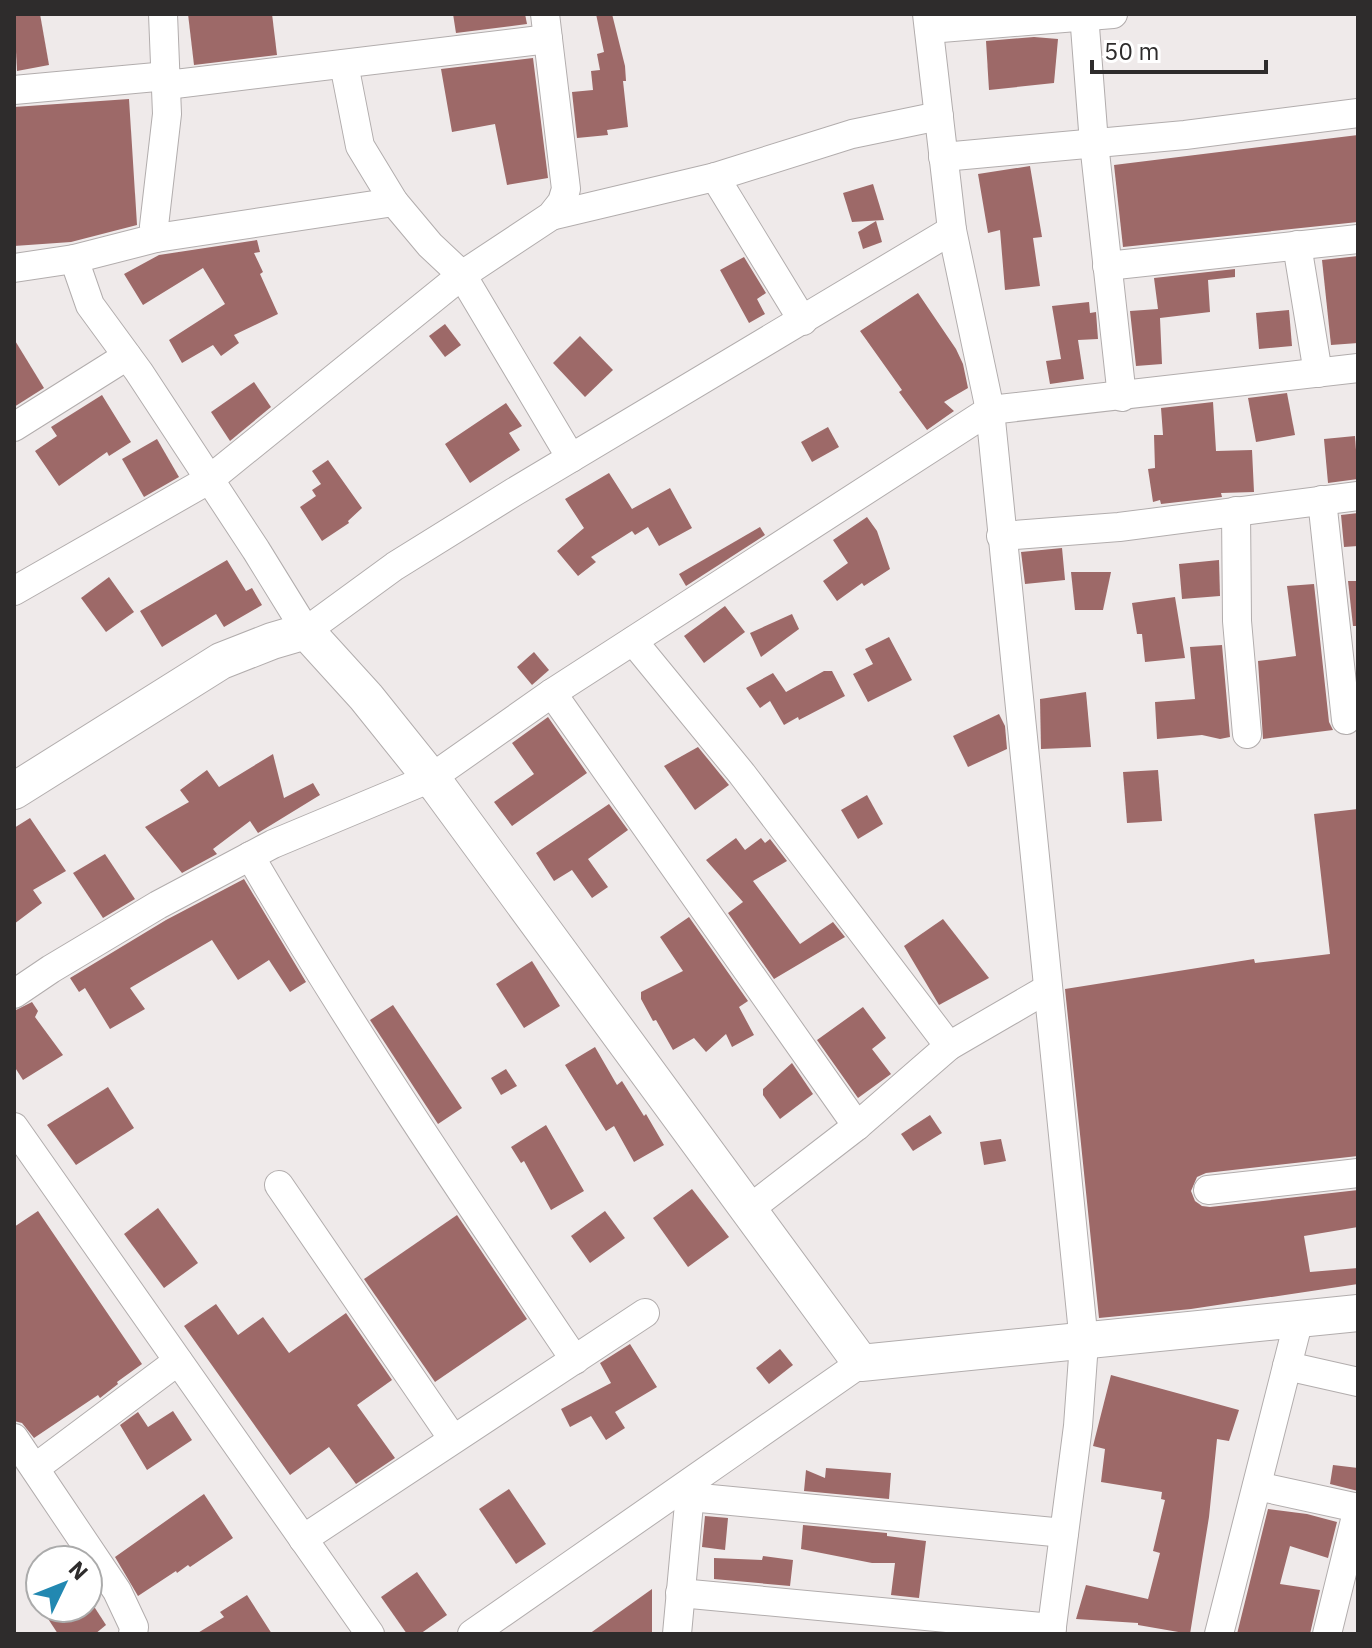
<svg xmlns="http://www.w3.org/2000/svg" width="1372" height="1648" font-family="'IBM Plex Sans',sans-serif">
	<rect width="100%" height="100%" fill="#efeaea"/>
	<g fill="#9d6968">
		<polygon points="14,14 40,14 49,65 17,71"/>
		<polygon points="188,14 272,14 277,55 194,65"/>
		<polygon points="453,14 525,14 527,24 456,33"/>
		<polygon points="596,14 612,14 625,66 626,81 623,81 628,127 607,130 608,135 577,138 572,92 593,90 591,71 600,70 597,54 604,52"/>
		<polygon points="1034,37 1058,39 1054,83 989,90 986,41"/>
		<polygon points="533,58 548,178 507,185 495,124 452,132 441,69"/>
		<polygon points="129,99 137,225 71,242 14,246 14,107"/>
		<polygon points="1358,135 1358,222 1123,247 1114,165"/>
		<polygon points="1030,166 1042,237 1033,238 1040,286 1005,290 1000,230 988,233 978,174"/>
		<polygon points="873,184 884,220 852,222 843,193"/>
		<polygon points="876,221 882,242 863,249 858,232"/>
		<polygon points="257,240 260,252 254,253 263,272 260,274 278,314 234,335 239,343 221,356 213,345 182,363 169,340 225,304 203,268 143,305 124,274 159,255"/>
		<polygon points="1358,256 1358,343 1331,345 1322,260"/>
		<polygon points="744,257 766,293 757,299 765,314 749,323 720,270"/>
		<polygon points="1235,269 1235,277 1208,280 1210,312 1160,318 1162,364 1136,366 1130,311 1158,309 1154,278"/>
		<polygon points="918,293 956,349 963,364 968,388 944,402 954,411 927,430 899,392 902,390 860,331"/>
		<polygon points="1089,302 1090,313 1096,312 1098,339 1078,340 1084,379 1050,384 1046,361 1061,359 1052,306"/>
		<polygon points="1289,310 1292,346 1259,349 1256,313"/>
		<polygon points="445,324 461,345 445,357 429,336"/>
		<polygon points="580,336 613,370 585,397 553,363"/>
		<polygon points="14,339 44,388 14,407"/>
		<polygon points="254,382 271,407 230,441 211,412"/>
		<polygon points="1287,393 1295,435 1256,442 1248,398"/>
		<polygon points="102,395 131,442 109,456 107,452 59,486 35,451 57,436 51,427"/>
		<polygon points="1213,402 1216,451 1252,450 1254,492 1221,493 1222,497 1161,504 1160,500 1153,502 1148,469 1155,468 1154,435 1163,435 1161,408"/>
		<polygon points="506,403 522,426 509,433 520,450 470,483 445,444"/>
		<polygon points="828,427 839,447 812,462 801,442"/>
		<polygon points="1355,436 1358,479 1328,483 1324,439"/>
		<polygon points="157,439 179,477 144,497 122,459"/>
		<polygon points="328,460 362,508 348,521 349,523 322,541 300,507 316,496 312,490 321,484 312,471"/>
		<polygon points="609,473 632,509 670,488 692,528 659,546 648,527 635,535 632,531 591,557 596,562 578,576 557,551 584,528 565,499"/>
		<polygon points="1358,513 1358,546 1344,547 1341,515"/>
		<polygon points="867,517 877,531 890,569 864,586 862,583 837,601 823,581 848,563 833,540"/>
		<polygon points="760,527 765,535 686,586 679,574"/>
		<polygon points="1062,548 1065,580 1025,584 1021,552"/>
		<polygon points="227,560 246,591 252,588 262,605 224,627 216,614 162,647 140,611"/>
		<polygon points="1219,560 1220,596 1182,599 1179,564"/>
		<polygon points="1071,572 1111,572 1103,610 1075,610"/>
		<polygon points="109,577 134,612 106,632 81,598"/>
		<polygon points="1348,581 1358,581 1358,626 1353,626"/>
		<polygon points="1314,584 1329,722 1333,730 1263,739 1258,661 1296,656 1287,586"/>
		<polygon points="1175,597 1185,658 1145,662 1142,634 1137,634 1132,603"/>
		<polygon points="725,606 745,632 704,663 684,636"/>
		<polygon points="792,614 799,629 761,657 750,633"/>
		<polygon points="889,637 912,680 868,702 853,674 873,664 865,649"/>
		<polygon points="1222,645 1230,737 1220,739 1202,735 1157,739 1155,702 1195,699 1190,647"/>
		<polygon points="534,652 549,670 532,685 517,667"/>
		<polygon points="824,671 832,671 845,696 799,720 798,717 784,725 770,701 760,708 746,688 773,673 786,692"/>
		<polygon points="1086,692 1091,747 1041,749 1040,699"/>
		<polygon points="999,714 1005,726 1007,749 968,767 953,736"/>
		<polygon points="548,717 587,773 512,826 494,802 534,774 512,743"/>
		<polygon points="698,747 729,785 695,810 664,766"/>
		<polygon points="273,754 284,798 313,783 320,795 258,833 250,821 213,849 217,854 182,873 145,827 189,802 180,790 207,770 219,787"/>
		<polygon points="1158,770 1162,821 1127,823 1123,772"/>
		<polygon points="867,795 883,824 858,839 841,810"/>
		<polygon points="609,804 628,830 588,859 608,887 592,898 572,870 554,881 536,853"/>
		<polygon points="1358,809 1358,1156 1206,1173 1197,1177 1191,1191 1195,1201 1202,1206 1210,1207 1358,1190 1358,1227 1304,1236 1310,1272 1358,1268 1358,1284 1191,1309 1099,1318 1065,989 1254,959 1255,963 1330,954 1314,814"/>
		<polygon points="30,818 66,871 33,890 42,903 14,924 14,828"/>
		<polygon points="736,838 745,850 761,838 765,843 770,839 787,861 753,881 800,944 833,922 845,937 774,979 728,913 743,902 706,860"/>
		<polygon points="105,854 135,899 103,918 73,873"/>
		<polygon points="244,879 306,982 290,992 269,960 238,980 212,940 130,988 145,1009 110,1029 85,988 79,992 70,978 166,920"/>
		<polygon points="689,917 748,1001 739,1007 754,1035 732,1047 726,1034 706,1052 694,1038 673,1050 656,1020 653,1021 641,999 641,992 683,971 660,937"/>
		<polygon points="943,919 989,978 939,1005 904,946"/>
		<polygon points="532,961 560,1006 524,1028 496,984"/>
		<polygon points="32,1002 38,1011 35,1017 63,1055 23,1080 14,1066 14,1011"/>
		<polygon points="393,1005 462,1108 438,1124 370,1020"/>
		<polygon points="863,1007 886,1038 872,1049 891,1074 858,1098 817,1040"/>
		<polygon points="595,1047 617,1085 622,1081 644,1116 646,1114 664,1145 634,1162 614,1126 606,1131 565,1065"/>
		<polygon points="792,1063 813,1094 780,1119 763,1095 763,1089"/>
		<polygon points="506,1069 517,1086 501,1095 491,1078"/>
		<polygon points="108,1087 134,1128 76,1165 47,1125"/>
		<polygon points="930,1115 942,1133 913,1151 901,1134"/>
		<polygon points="546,1125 584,1191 551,1210 524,1161 521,1163 511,1147"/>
		<polygon points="1001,1139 1006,1161 984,1165 980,1142"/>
		<polygon points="692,1189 729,1237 688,1267 653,1218"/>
		<polygon points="158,1208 198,1263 164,1288 124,1234"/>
		<polygon points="38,1211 142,1364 117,1382 118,1384 100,1398 98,1395 34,1438 22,1423 14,1421 14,1227"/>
		<polygon points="605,1211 625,1238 590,1263 571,1236"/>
		<polygon points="457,1215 527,1319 435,1382 364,1279"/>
		<polygon points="216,1304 238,1335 263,1317 289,1353 346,1313 392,1380 357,1405 395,1458 356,1484 329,1447 290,1475 184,1326"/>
		<polygon points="630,1344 657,1387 615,1412 625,1428 606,1440 591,1416 570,1427 561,1409 611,1383 600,1363"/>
		<polygon points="780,1349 793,1365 769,1384 756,1368"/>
		<polygon points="1111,1375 1239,1410 1229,1441 1217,1439 1209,1517 1190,1634 1138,1625 1138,1623 1076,1619 1086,1585 1148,1599 1160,1553 1153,1551 1165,1500 1161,1499 1162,1492 1101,1482 1105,1449 1093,1446"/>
		<polygon points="173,1411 192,1440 147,1470 120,1425 138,1412 148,1427"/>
		<polygon points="1333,1465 1358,1468 1358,1491 1330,1484"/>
		<polygon points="826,1468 891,1473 889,1499 804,1491 806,1470 825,1478"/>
		<polygon points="509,1489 546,1544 516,1564 479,1509"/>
		<polygon points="204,1494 233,1538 190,1567 188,1565 177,1573 176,1571 138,1596 115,1557"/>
		<polygon points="1268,1509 1307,1514 1337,1522 1328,1558 1290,1546 1280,1584 1320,1590 1310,1634 1237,1634"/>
		<polygon points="705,1516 728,1518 725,1550 702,1547"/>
		<polygon points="803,1525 887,1533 887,1536 926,1541 919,1598 891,1595 895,1563 872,1563 801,1549"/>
		<polygon points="763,1556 793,1560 790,1586 714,1579 714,1558 762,1560"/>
		<polygon points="417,1572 447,1615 420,1634 407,1634 381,1597"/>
		<polygon points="652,1589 652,1634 589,1634"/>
		<polygon points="247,1595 272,1634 196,1634 224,1617 220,1612"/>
		<polygon points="41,1608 95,1608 106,1625 95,1634 58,1634"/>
	</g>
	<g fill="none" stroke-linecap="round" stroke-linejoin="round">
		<g stroke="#b2adad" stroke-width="30">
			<g id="minor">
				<polyline points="163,14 167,114 154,226 156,238 74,259 90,305 139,372 256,550 306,631 395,566 514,492 952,230"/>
				<polyline points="545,14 566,189 562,202 551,216 462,275 571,458"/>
				<polyline points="927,14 952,230 990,410 1358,368"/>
				<polyline points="1084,14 1094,143 1122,397"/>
				<polyline points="929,29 1113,14"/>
				<polyline points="167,85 548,39"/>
				<polyline points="14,90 167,76"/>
				<polyline points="943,157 1185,135 1358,113"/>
				<polyline points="715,177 803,321"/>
				<polyline points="551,216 715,177 852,134 939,116"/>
				<polyline points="156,238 394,202"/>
				<polyline points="1297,245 1318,373"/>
				<polyline points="1107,266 1358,239"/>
				<polyline points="14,268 74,259"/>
				<polyline points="14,427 127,356"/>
				<polyline points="1322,500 1346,720"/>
				<polyline points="1236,511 1237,621 1247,734"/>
				<polyline points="1001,536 1119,527 1358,496"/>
				<polyline points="14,591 210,479 462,275 430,245 394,202 360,146 344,64"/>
				<polyline points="633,641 742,774 949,1046 1047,989"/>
				<polyline points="552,693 857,1126"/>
				<path d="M250,856C351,1029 463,1194 575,1360"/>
				<polyline points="14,994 51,969 158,905 273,844 431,778 552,693 990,410 1084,1343 1078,1426 1051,1634"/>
				<polyline points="14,1127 370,1634"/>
				<polyline points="279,1185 453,1439"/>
				<polyline points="1208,1190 1358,1173"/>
				<polyline points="748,1210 857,1126 949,1046"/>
				<polyline points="1287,1366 1358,1382"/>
				<polyline points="14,1438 117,1591 134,1627 133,1634"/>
				<polyline points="35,1468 178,1361"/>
				<polyline points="1257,1486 1358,1508 1327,1634"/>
				<polyline points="690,1497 1064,1533"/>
				<polyline points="303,1539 645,1313"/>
				<polyline points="680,1593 1052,1628"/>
				<polyline points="472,1634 861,1363"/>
				<polyline points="677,1634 691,1482"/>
				<polyline points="1219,1634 1299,1319"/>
			</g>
		</g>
		<g stroke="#b2adad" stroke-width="38">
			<polyline id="tertiary" points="14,791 221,661 272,641 306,631 366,697 439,788 861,1363 1358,1313"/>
		</g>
		<use href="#minor" stroke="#fff" stroke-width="28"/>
		<use href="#tertiary" stroke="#fff" stroke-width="36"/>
	</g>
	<rect width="1372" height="1648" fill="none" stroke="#2e2c2c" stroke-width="32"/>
	<g transform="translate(64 1584) rotate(47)"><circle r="38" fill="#ffffff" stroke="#ababab" stroke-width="2"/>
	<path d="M0-6L14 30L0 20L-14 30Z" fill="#2288b1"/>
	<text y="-12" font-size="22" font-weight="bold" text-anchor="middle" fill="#2e2c2c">N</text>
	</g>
	<path d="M1092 60v12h174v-12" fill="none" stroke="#2e2c2c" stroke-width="4"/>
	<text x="1104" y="60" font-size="24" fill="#2e2c2c" stroke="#ffffff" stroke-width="6" paint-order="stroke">50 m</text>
</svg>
